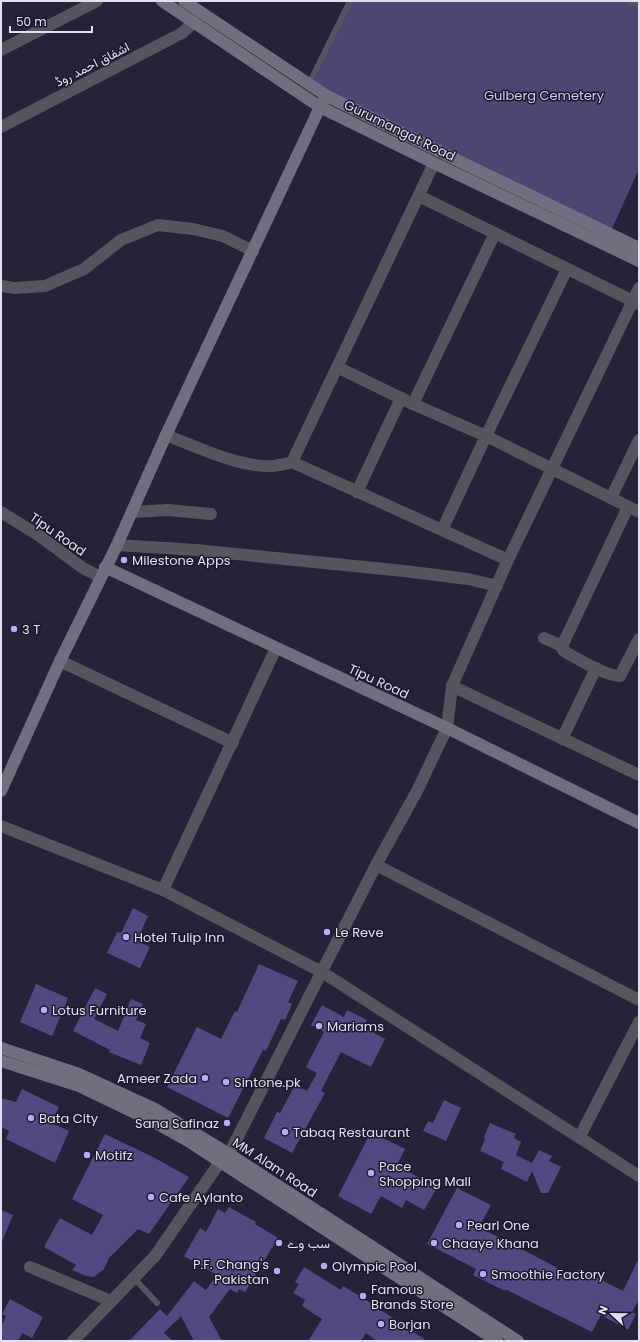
<svg xmlns="http://www.w3.org/2000/svg" width="640" height="1342" font-family="Poppins,Vazirmatn,sans-serif">
	<rect width="100%" height="100%" fill="#262237"/>
	<polygon fill="#4d4672" points="352,1 634,1 639,3 639,169 610,233 313,83"/>
	<g fill="#544883">
		<polygon points="133,908 148,916 137,941 150,947 140,968 107,953 117,932 121,933"/>
		<polygon points="259,964 298,981 288,1002 292,1004 285,1020 281,1019 266,1051 263,1050 228,1118 167,1087 197,1027 221,1039 235,1011 237,1012"/>
		<polygon points="36,984 68,998 52,1036 20,1022"/>
		<polygon points="95,988 107,994 94,1019 118,1031 131,999 143,1004 136,1020 146,1024 140,1038 150,1043 141,1065 109,1052 110,1050 73,1031"/>
		<polygon points="322,1005 344,1017 347,1010 367,1020 363,1027 385,1039 371,1067 341,1052 321,1091 325,1093 292,1153 264,1138 277,1112 280,1113 295,1085 307,1091 317,1073 306,1067 324,1032 311,1025"/>
		<polygon points="22,1089 59,1107 51,1123 69,1131 55,1163 6,1139 9,1131 1,1127 1,1098 16,1102"/>
		<polygon points="444,1100 461,1108 446,1141 423,1131 428,1121 433,1123"/>
		<polygon points="490,1123 516,1134 514,1138 521,1142 516,1155 532,1163 539,1150 552,1156 549,1161 561,1167 548,1193 541,1193 532,1171 527,1182 501,1169 504,1162 480,1151 485,1139 484,1137"/>
		<polygon points="371,1132 405,1149 397,1165 437,1188 424,1210 406,1200 402,1208 381,1196 371,1214 338,1196"/>
		<polygon points="105,1134 153,1157 189,1177 149,1234 138,1229 109,1258 104,1269 94,1277 86,1276 72,1270 76,1265 44,1247 60,1218 92,1235 103,1215 72,1199"/>
		<polygon points="457,1188 491,1205 479,1227 575,1277 579,1269 623,1291 639,1258 639,1300 632,1312 636,1314 628,1330 601,1315 592,1332 505,1289 505,1291 473,1275 476,1269 427,1244"/>
		<polygon points="229,1207 256,1222 255,1224 278,1238 245,1292 239,1289 237,1293 230,1289 209,1317 222,1341 194,1341 181,1316 164,1333 173,1341 129,1341 160,1309 167,1316 194,1281 206,1290 217,1275 184,1256 200,1228 206,1232 218,1209 225,1213"/>
		<polygon points="1,1210 13,1215 1,1244"/>
		<polygon points="304,1267 341,1290 343,1286 363,1298 427,1341 377,1341 366,1333 361,1341 308,1341 322,1319 302,1306 305,1300 293,1293 299,1284 295,1282"/>
		<polygon points="10,1299 43,1317 32,1338 22,1333 18,1341 1,1341 1,1327 6,1316 2,1314"/>
	</g>
	<g fill="none" stroke-linecap="round" stroke-linejoin="round">
		<g stroke="#56555f" stroke-width="6">
			<polyline points="309,84 350,1"/>
			<polyline points="134,1278 157,1303"/>
		</g>
		<g stroke="#56555f" stroke-width="12">
			<polyline points="634,1 639,3"/>
			<polyline points="1,50 97,1"/>
			<polyline points="1,127 182,33 194,22"/>
			<polyline points="419,196 639,304"/>
			<polyline points="1,286 15,288 45,286 84,269 121,240 158,225 193,229 223,236 253,251"/>
			<polyline points="337,367 413,404 486,436 639,512"/>
			<polyline points="413,404 495,233"/>
			<path d="M166,435C197,447 240,468 273,466C279,465 286,464 292,462L508,560"/>
			<polyline points="292,462 434,163"/>
			<polyline points="357,492 401,398"/>
			<polyline points="611,498 639,440"/>
			<path d="M628,507L562,646L563,650L567,653C580,660 606,676 620,676L639,639"/>
			<polyline points="1,512 38,535 83,568 100,577"/>
			<polyline points="132,512 168,510 211,514"/>
			<polyline points="442,530 486,436 567,269"/>
			<polyline points="117,545 196,550 404,571 468,579 497,586"/>
			<polyline points="544,638 562,646"/>
			<polyline points="60,661 233,743"/>
			<polyline points="452,686 639,775"/>
			<polyline points="562,739 596,668"/>
			<polyline points="1,826 163,890 322,972 639,1176"/>
			<polyline points="376,865 639,1000"/>
			<polyline points="163,890 276,648"/>
			<polyline points="580,1136 639,1022"/>
			<polyline points="229,1154 376,865 417,791 447,728 452,686 508,560 639,288"/>
			<polyline points="30,1267 111,1301"/>
			<polyline points="73,1341 155,1256 220,1162"/>
		</g>
		<g stroke="#716f7f" stroke-width="12">
			<polyline points="162,1 320,107 434,163 639,261"/>
			<polyline points="184,1 327,96 465,164 639,248"/>
			<polyline points="105,567 447,728 639,823"/>
			<polyline points="1,791 60,661 117,545 166,435 320,107 327,96"/>
			<polyline points="1,1048 79,1074 155,1109 229,1154 518,1341"/>
			<polyline points="1,1061 79,1086 154,1122 188,1141 497,1341"/>
		</g>
	</g>
	<g fill="#b7abf8" stroke="#1c192d" stroke-width="1.5">
		<circle cx="124" cy="560" r="4"/>
		<circle cx="14" cy="629" r="4"/>
		<circle cx="327" cy="932" r="4"/>
		<circle cx="126" cy="937" r="4"/>
		<circle cx="44" cy="1010" r="4"/>
		<circle cx="319" cy="1026" r="4"/>
		<circle cx="205" cy="1078" r="4"/>
		<circle cx="226" cy="1082" r="4"/>
		<circle cx="31" cy="1118" r="4"/>
		<circle cx="227" cy="1123" r="4"/>
		<circle cx="285" cy="1132" r="4"/>
		<circle cx="87" cy="1155" r="4"/>
		<circle cx="371" cy="1173" r="4"/>
		<circle cx="151" cy="1197" r="4"/>
		<circle cx="459" cy="1225" r="4"/>
		<circle cx="279" cy="1243" r="4"/>
		<circle cx="434" cy="1243" r="4"/>
		<circle cx="324" cy="1266" r="4"/>
		<circle cx="277" cy="1271" r="4"/>
		<circle cx="483" cy="1274" r="4"/>
		<circle cx="363" cy="1296" r="4"/>
		<circle cx="381" cy="1324" r="4"/>
	</g>
	<g text-anchor="middle" stroke-width="3" stroke-linejoin="round" paint-order="stroke">
		<g font-size="13" fill="#e1e0ee" stroke="#1c192d">
			<text transform="translate(92 64) rotate(-27)" y="5">اشفاق احمد روڈ</text>
			<text transform="translate(400 130) rotate(26)" y="5">Gurumangat Road</text>
			<text transform="translate(58 534) rotate(35)" y="5">Tipu Road</text>
			<text transform="translate(379 681) rotate(25)" y="5">Tipu Road</text>
			<text transform="translate(275 1167) rotate(33)" y="5">MM Alam Road</text>
		</g>
		<g font-size="13" fill="#d1cdf1" stroke="#1c192d">
			<text x="544" y="100">Gulberg Cemetery</text>
		</g>
		<g font-size="13" fill="#e1e0ee" stroke="#1c192d" text-anchor="start">
			<text x="132" y="565">Milestone Apps</text>
			<text x="22" y="634">3 T</text>
			<text x="335" y="937">Le Reve</text>
			<text x="134" y="942">Hotel Tulip Inn</text>
			<text x="52" y="1015">Lotus Furniture</text>
			<text x="327" y="1031">Mariams</text>
			<text x="197" y="1083" text-anchor="end">Ameer Zada</text>
			<text x="234" y="1087">Sintone.pk</text>
			<text x="39" y="1123">Bata City</text>
			<text x="219" y="1128" text-anchor="end">Sana Safinaz</text>
			<text x="293" y="1137">Tabaq Restaurant</text>
			<text x="95" y="1160">Motifz</text>
			<text x="379" y="1171">Pace<tspan x="379" dy="15">Shopping Mall</tspan></text>
			<text x="159" y="1202">Cafe Aylanto</text>
			<text x="467" y="1230">Pearl One</text>
			<text x="287" y="1248">سب وے</text>
			<text x="442" y="1248">Chaaye Khana</text>
			<text x="269" y="1269" text-anchor="end">P.F. Chang's<tspan x="269" dy="15">Pakistan</tspan></text>
			<text x="332" y="1271">Olympic Pool</text>
			<text x="491" y="1279">Smoothie Factory</text>
			<text x="371" y="1294">Famous<tspan x="371" dy="15">Brands Store</tspan></text>
			<text x="389" y="1329">Borjan</text>
		</g>
	</g>
	<rect width="640" height="1342" fill="none" stroke="#e1e0ee" stroke-width="4"/>
	<g transform="translate(612 1314) rotate(292)" stroke="#1c192d" stroke-width="3" paint-order="stroke">
	<path d="M0-3L7 15L0 10L-7 15Z" fill="#e1e0ee"/>
	<text y="-6" font-size="11" font-weight="bold" text-anchor="middle" fill="#e1e0ee">N</text>
	</g>
	<path d="M10 26v6h82v-6" fill="none" stroke="#e1e0ee" stroke-width="2"/>
	<text x="16" y="26" font-size="12" fill="#e1e0ee" stroke="#1c192d" stroke-width="3" paint-order="stroke">50 m</text>
</svg>
